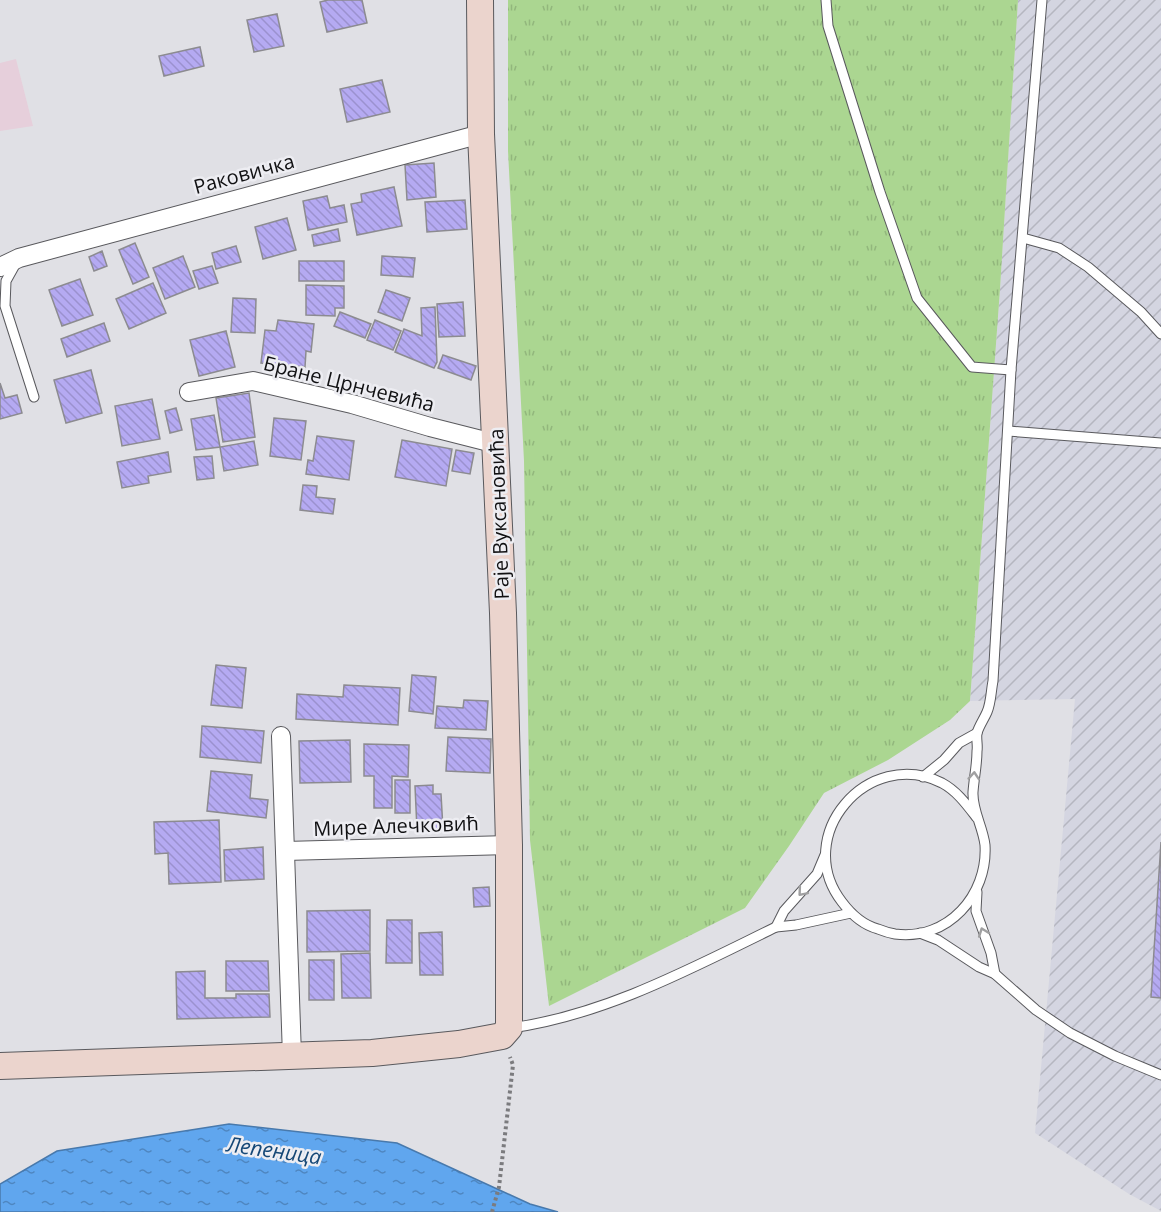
<svg xmlns="http://www.w3.org/2000/svg" width="1161" height="1212" font-family="'Open Sans',sans-serif">
	<defs>
		<pattern id="industrial-furrows" width="10" height="10" patternUnits="userSpaceOnUse" patternTransform="scale(1.5)"><rect width="10" height="10" fill="#d4d5e1"/><path d="M-1 1l2-2M0 10L10 0M9 11l2-2" fill="none" stroke="#b5b6c0"/></pattern>
		<pattern id="grass-tufts" width="24" height="20" patternUnits="userSpaceOnUse" patternTransform="scale(1.5)"><rect width="24" height="20" fill="#abd691"/><path d="M3 7l-1-3M5 7V3M7 7l1-3M15 17l-1-3M17 17v-4M19 17l1-3" fill="none" stroke="#92b77c"/></pattern>
		<pattern id="water-ripples" width="26" height="14" patternUnits="userSpaceOnUse" patternTransform="scale(1.5)"><rect width="26" height="14" fill="#60a6ee"/><path d="M2 4q2-2 4 0t4 0M15 11q2-2 4 0t4 0" fill="none" stroke="#4e86c0"/></pattern>
		<pattern id="building-back-hatch" width="6" height="6" patternUnits="userSpaceOnUse" patternTransform="scale(1.5)"><rect width="6" height="6" fill="#b5aaf2"/><path d="M-1 5l2 2M0 0l6 6M5-1l2 2" fill="none" stroke="#9b91cf"/></pattern>
	</defs>
	<rect width="100%" height="100%" fill="#e0e0e5"/>
	<polygon fill="#e6cfdb" points="16,59 33,126 0,131 0,63"/>
	<polygon fill="url(#industrial-furrows)" points="1018,0 1161,0 1161,1211 1129,1194 1035,1133 1075,699 970,701 1000,289"/>
	<polygon fill="url(#grass-tufts)" points="508,0 1018,0 1000,289 970,701 950,720 888,760 824,793 789,846 745,908 549,1006 530,840 524,461 508,151"/>
	<polygon fill="url(#water-ripples)" stroke="#4879ac" stroke-width="1.5" points="229,1124 397,1143 530,1204 558,1212 0,1212 0,1184 57,1151"/>
	<g fill="url(#building-back-hatch)" stroke="#8c8b90" stroke-width="1.5">
		<polygon points="328,0 362,0 367,23 327,32 320,2"/>
		<polygon points="277,14 284,46 254,52 247,20"/>
		<polygon points="200,47 204,66 164,76 159,56"/>
		<polygon points="382,80 390,112 347,122 340,89"/>
		<polygon points="434,163 436,197 407,200 405,165"/>
		<polygon points="394,187 402,226 357,235 351,204 362,202 361,194"/>
		<polygon points="327,196 330,208 344,205 347,222 308,230 303,201"/>
		<polygon points="465,200 467,229 427,232 425,202"/>
		<polygon points="287,218 296,250 263,259 255,227"/>
		<polygon points="338,229 340,241 314,246 312,235"/>
		<polygon points="135,243 149,277 133,284 119,250"/>
		<polygon points="236,246 241,262 216,269 212,253"/>
		<polygon points="102,251 107,266 94,271 89,257"/>
		<polygon points="183,256 195,287 165,299 153,268"/>
		<polygon points="382,256 415,258 413,277 381,275"/>
		<rect x="299" y="261" width="45" height="20"/>
		<polygon points="212,266 218,283 199,289 193,271"/>
		<polygon points="80,279 93,315 62,326 49,290"/>
		<polygon points="153,283 166,313 129,329 116,299"/>
		<polygon points="306,285 344,286 344,308 335,308 335,316 306,315"/>
		<polygon points="386,290 410,298 402,321 378,312"/>
		<polygon points="233,298 256,299 255,333 231,332"/>
		<polygon points="463,302 465,336 439,337 437,304"/>
		<polygon points="435,307 437,362 434,368 395,352 404,329 422,336 421,308"/>
		<polygon points="340,312 371,324 365,338 334,326"/>
		<polygon points="278,320 314,324 311,352 306,351 305,367 261,363 265,330 276,331"/>
		<polygon points="375,320 401,331 393,350 367,340"/>
		<polygon points="104,323 110,341 67,357 61,339"/>
		<polygon points="226,331 235,367 199,376 190,340"/>
		<polygon points="443,355 476,366 471,380 438,368"/>
		<polygon points="91,370 102,413 66,423 54,380"/>
		<polygon points="0,383 5,398 17,395 22,413 0,419"/>
		<polygon points="249,393 255,437 223,442 216,398"/>
		<polygon points="152,399 160,439 122,446 115,406"/>
		<polygon points="176,408 182,430 170,433 165,411"/>
		<polygon points="214,415 220,447 196,450 191,419"/>
		<polygon points="274,418 306,421 301,460 270,456"/>
		<polygon points="317,436 354,441 349,480 306,474 308,460 313,461"/>
		<polygon points="402,440 452,449 446,486 395,477"/>
		<polygon points="254,441 258,465 224,471 220,447"/>
		<polygon points="456,450 474,453 470,474 452,471"/>
		<polygon points="168,452 171,472 148,476 149,483 122,488 117,462"/>
		<polygon points="212,456 214,478 197,480 194,457"/>
		<polygon points="303,485 317,486 316,497 335,499 333,514 300,510"/>
		<polygon points="216,665 246,668 242,708 211,705"/>
		<polygon points="412,675 436,677 433,714 409,711"/>
		<polygon points="344,685 400,688 398,725 296,719 297,694 343,697"/>
		<polygon points="464,700 488,701 486,730 435,728 437,706 463,708"/>
		<polygon points="202,726 264,731 261,763 200,757"/>
		<polygon points="448,737 491,739 490,773 446,771"/>
		<polygon points="350,740 351,782 300,783 299,741"/>
		<polygon points="364,744 409,745 408,777 392,776 392,808 374,808 374,776 364,776"/>
		<polygon points="211,771 252,775 250,798 268,800 266,818 207,811"/>
		<rect x="395" y="780" width="15" height="33"/>
		<polygon points="433,785 433,794 441,794 443,829 417,830 415,786"/>
		<polygon points="219,820 221,882 169,884 168,853 155,854 154,822"/>
		<polygon points="1161,842 1161,998 1151,997"/>
		<polygon points="263,847 264,879 225,881 224,850"/>
		<polygon points="489,887 490,906 474,907 473,888"/>
		<polygon points="370,910 370,951 307,952 307,911"/>
		<polygon points="387,920 412,920 412,963 386,963"/>
		<polygon points="442,932 443,975 420,975 419,933"/>
		<polygon points="370,953 371,998 342,998 341,954"/>
		<rect x="309" y="960" width="25" height="40"/>
		<polygon points="226,961 268,961 269,991 226,991"/>
		<polygon points="205,971 205,998 236,998 236,994 269,994 270,1017 177,1019 176,972"/>
	</g>
	<g fill="none" stroke-linecap="round" stroke-linejoin="round">
		<g stroke="#59595d" stroke-width="11">
			<g id="lane">
				<polyline points="826,0 828,26 880,192 917,298 972,367 1011,370"/>
				<polyline points="1023,238 1059,248 1088,267 1141,312 1161,334"/>
				<polyline points="16,263 6,281 5,306 34,397"/>
				<polyline points="1008,431 1161,443"/>
				<polyline points="923,777 944,760 959,743 977,733"/>
				<path d="M977,818C967,805 957,791 942,783C868,746 791,836 842,902C851,914 863,925 878,929C883,931 889,933 895,934C948,941 988,895 985,845C983,827 972,810 973,792C974,778 977,765 977,751C978,745 976,739 977,733C979,726 984,719 987,712C991,703 991,691 993,681L1011,370L1042,0"/>
				<polyline points="977,892 976,911 991,953 995,974"/>
				<polyline points="776,927 784,911 817,874 825,855"/>
				<polyline points="920,933 938,940 979,967 995,974 1036,1010 1070,1033 1115,1056 1161,1075"/>
				<path d="M511,1028C605,1015 692,968 776,927L796,925L851,913"/>
			</g>
		</g>
		<g stroke="#59595d" stroke-width="20">
			<g id="street">
				<polyline points="0,267 19,258 481,134"/>
				<polyline points="189,392 253,381 352,404 430,427 497,444"/>
				<polyline points="281,736 292,1056"/>
				<polyline points="285,851 509,845"/>
			</g>
		</g>
		<g stroke="#59595d" stroke-width="28">
			<polyline id="secondary" points="0,1066 372,1053 459,1044 502,1036 509,1028 509,845 503,613 481,134 480,0"/>
		</g>
		<polyline stroke="#7b7b7e" stroke-width="4" stroke-dasharray="3 3" stroke-linecap="butt" points="492,1212 499,1187 513,1065 510,1057"/>
		<use href="#lane" stroke="#fff" stroke-width="9"/>
		<use href="#street" stroke="#fff" stroke-width="18"/>
		<use href="#secondary" stroke="#ebd4cd" stroke-width="26"/>
	</g>
	<defs><path id="oneway-chevron" d="M-2-3.5L2.5 0L-2 3.5" fill="none" stroke-width="1.6" stroke-linecap="round" stroke-linejoin="round" transform="scale(1.5)"/></defs>
	<g stroke="#a0a0a1">
		<use href="#oneway-chevron" transform="translate(974 776) rotate(-86)"/>
		<use href="#oneway-chevron" transform="translate(802 892) rotate(130)"/>
		<use href="#oneway-chevron" transform="translate(983 932) rotate(-110)"/>
	</g>
	<g text-anchor="middle" stroke-width="5" stroke-linejoin="round" paint-order="stroke">
		<g font-size="20" fill="#111113" stroke="#ededf2">
			<text transform="translate(244 174) rotate(-15)" y="7">Раковичка</text>
			<text transform="translate(349 384) rotate(14)" y="7">Бране Црнчевића</text>
			<text transform="translate(499 514) rotate(-92)" y="7">Раје Вуксановића</text>
			<text transform="translate(396 826) rotate(-2)" y="7">Мире Алечковић</text>
		</g>
		<g font-size="21" font-style="italic" fill="#164877" stroke="#ededf2">
			<text transform="translate(274 1151) rotate(8)" y="7">Лепеница</text>
		</g>
	</g>
</svg>
